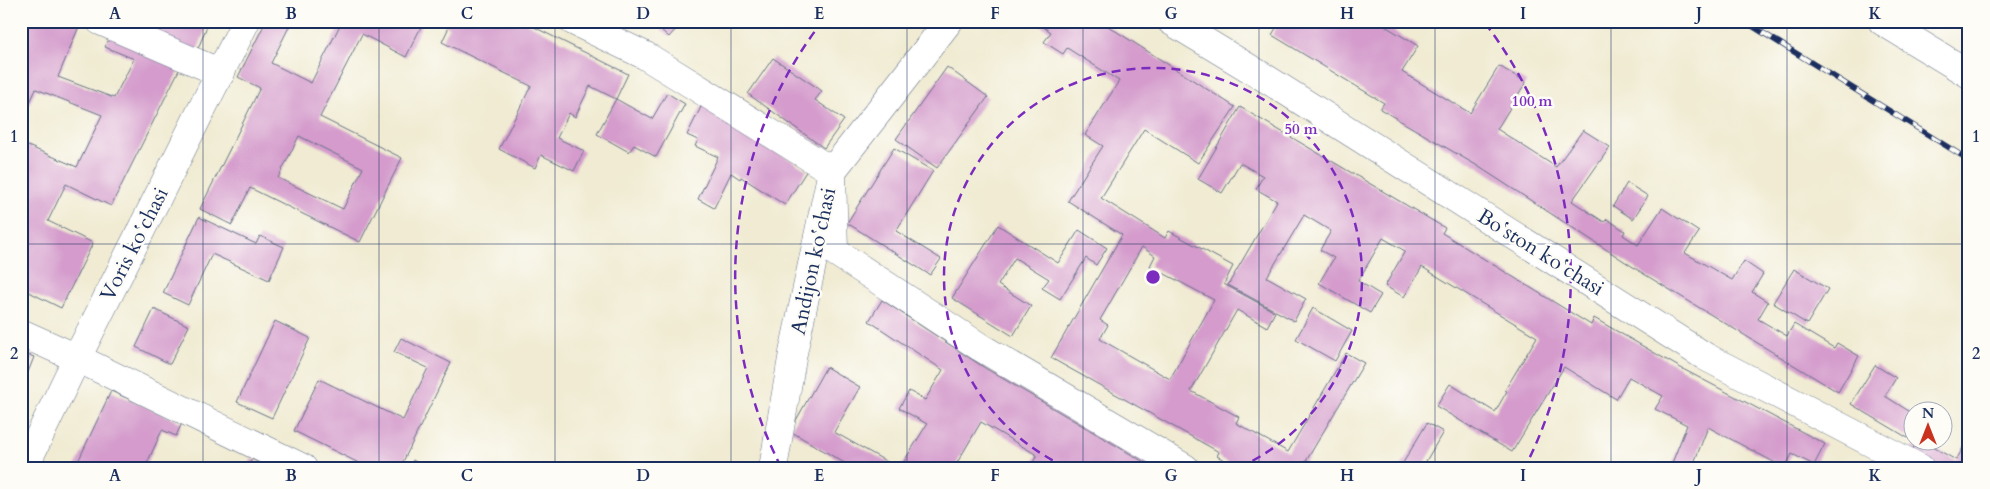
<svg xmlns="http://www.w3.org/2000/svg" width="1990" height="489" font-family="Cardo,serif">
	<rect width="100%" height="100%" fill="#fdfcf7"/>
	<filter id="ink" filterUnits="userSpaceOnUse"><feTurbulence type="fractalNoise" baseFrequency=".02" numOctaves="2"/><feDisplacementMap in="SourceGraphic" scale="10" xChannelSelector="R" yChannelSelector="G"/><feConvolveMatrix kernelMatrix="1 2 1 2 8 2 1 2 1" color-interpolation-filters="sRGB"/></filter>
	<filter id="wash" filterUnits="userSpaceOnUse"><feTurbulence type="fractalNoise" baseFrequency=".0096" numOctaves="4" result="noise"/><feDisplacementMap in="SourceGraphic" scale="20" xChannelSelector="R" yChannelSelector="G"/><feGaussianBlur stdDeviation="1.12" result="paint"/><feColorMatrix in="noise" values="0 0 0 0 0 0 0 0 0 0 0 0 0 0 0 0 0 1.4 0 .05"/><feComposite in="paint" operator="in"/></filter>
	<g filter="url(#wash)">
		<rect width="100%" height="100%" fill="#f0ebd2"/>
		<g id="blocks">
			<g fill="#d49bcc" fill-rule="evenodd">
				<polygon points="21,21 74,21 80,24 58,77 114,98 134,59 105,47 113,31 183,62 111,206 66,184 48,221 93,243 61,308 21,288 21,143 77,167 102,115 36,89 21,123"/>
				<polygon points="128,21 195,21 207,26 197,51"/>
				<path d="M266,21H292L271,63L311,83L342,21H414L422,25L406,57L362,34L320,117L402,158L360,242L250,188L232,225L200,209L260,88L238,77ZM299,136L363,168L343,209L278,178Z"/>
				<polygon points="437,21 522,21 628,74 616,99 590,86 575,117 569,113 557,138 584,151 574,171 541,155 535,168 499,149 531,86 442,42 449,27"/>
				<polygon points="651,21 683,21 669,37"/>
				<path d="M1034,21H1100L1235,107L1198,163L1144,129L1101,198L1165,238L1169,231L1233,266L1224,284L1275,312L1267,327L1237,310L1191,391L1239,417L1236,423L1288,452L1346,353L1364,363L1302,468H1238L1217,456L1219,452L1051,358L1122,235L1068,201L1103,146L1085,135L1119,81L1067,48L1063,54L1044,42L1051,32ZM1142,247L1155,256L1150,266L1214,300L1170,379L1100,339L1108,325L1100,320Z"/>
				<polygon points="1280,21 1389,21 1385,26 1418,46 1402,72 1470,113 1499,66 1526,82 1497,129 1556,167 1583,130 1610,147 1572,201 1604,222 1607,219 1625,231 1623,235 1638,245 1662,208 1699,232 1685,253 1732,280 1744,261 1763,274 1752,292 1768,302 1758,319 1787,336 1794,324 1834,348 1837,343 1859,356 1838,392 1644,274 1476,165 1380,109 1384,103 1272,35"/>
				<polygon points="773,58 822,91 815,100 844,120 824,148 748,94"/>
				<polygon points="947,67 988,97 937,168 896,139"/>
				<polygon points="667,93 685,104 656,157 634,145 629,152 597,134 616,99 652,119"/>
				<polygon points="703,103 762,144 763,143 807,170 785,205 741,177 740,179 731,173 714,208 698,199 718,157 695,146 698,140 687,135"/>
				<polygon points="1240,107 1445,228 1442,233 1591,325 1594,318 1679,367 1825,444 1814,465 1792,454 1785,468 1708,427 1692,468 1670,468 1687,425 1655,409 1663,396 1629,377 1616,399 1564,367 1512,452 1436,406 1450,384 1495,412 1507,391 1505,390 1537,337 1422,267 1404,297 1385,286 1405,251 1383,238 1358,281 1381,295 1370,313 1319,283 1334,258 1320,250 1331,231 1304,215 1267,277 1306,299 1294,321 1228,285 1277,201 1256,189 1263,176 1240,163 1222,193 1198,179"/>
				<polygon points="894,148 933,171 896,231 941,259 930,275 847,223"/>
				<polygon points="1627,183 1648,196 1633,219 1613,206"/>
				<polygon points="199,217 256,244 260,236 284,247 269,280 212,254 188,305 163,293"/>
				<polygon points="998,225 1058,263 1079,230 1107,248 1096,265 1086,258 1060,299 1042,288 1049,279 1015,258 998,285 1031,306 1013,336 952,298"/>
				<polygon points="1794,269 1828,289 1807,324 1773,303"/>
				<polygon points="882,300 985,368 1154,468 1069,468 1062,463 1060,468 1030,468 1037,455 981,422 954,468 900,468 927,424 899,408 909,391 925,400 943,370 869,321"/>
				<polygon points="1313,308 1352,331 1335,361 1296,339"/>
				<polygon points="154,309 189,326 170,364 136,347"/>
				<polygon points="275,321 310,338 272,418 237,402"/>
				<polygon points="401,338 451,363 400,468 369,468 294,431 319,379 403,420 428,368 394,352"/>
				<polygon points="21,352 34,357 21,390"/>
				<polygon points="1875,365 1896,378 1885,396 1912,413 1912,431 1908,438 1851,404"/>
				<polygon points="826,367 860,387 834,432 898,468 853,468 790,431"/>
				<polygon points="111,391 182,423 176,436 162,430 145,468 75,468"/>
				<polygon points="1427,423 1443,432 1422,468 1400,468"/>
				<polygon points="1969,438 1969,468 1936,468 1910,453 1917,442 1924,442 1956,460"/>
				<polygon points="252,459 267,468 247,468"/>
				<polygon points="413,460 426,468 408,468"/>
				<polygon points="1700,462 1715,467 1715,468 1697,468"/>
			</g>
		</g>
	</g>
	<g filter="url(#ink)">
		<use href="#blocks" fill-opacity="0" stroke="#667187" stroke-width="1"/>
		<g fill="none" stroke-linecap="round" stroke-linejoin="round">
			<g stroke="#667187" stroke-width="29">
				<g id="minor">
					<polyline points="100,21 221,73"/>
					<polyline points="573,21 646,56 832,171 793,353 773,468"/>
					<polyline points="949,21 832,171 834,251 980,347 1185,468"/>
					<polyline points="1171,21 1262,76 1706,357 1920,468"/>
					<polyline points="1882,21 1969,74"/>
					<polyline points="21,333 77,358 303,468"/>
					<polyline points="24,468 77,358 246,21"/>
				</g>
			</g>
			<use href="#minor" stroke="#fff" stroke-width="28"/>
			<g stroke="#1b2f5e" stroke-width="5.5">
				<polyline id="rail" points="1744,21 1969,160"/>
			</g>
			<use href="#rail" stroke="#fdfcf7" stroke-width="4" stroke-dasharray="11" stroke-linecap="butt"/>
		</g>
	</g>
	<path fill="none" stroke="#1b2f5e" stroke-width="1" stroke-opacity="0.55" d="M203,21V468M379,21V468M555,21V468M731,21V468M907,21V468M1083,21V468M1259,21V468M1435,21V468M1611,21V468M1787,21V468M21,244H1969"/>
	<g fill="none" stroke="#7b2cbf" stroke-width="2.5" stroke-dasharray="9 6">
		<path d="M1066 467A209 209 0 1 1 1240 467"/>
		<path d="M781 467A418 418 0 0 1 821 23M1485 23A418 418 0 0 1 1525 467"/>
	</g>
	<g text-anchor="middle" stroke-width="5" stroke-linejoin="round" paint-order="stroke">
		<g font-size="21" fill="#1b2f5e" stroke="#fdfcf7">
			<text transform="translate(134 244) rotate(-63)" y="7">Voris koʻchasi</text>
			<text transform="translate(1541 252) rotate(32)" y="7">Boʻston koʻchasi</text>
			<text transform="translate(813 261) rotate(-78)" y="7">Andijon koʻchasi</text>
		</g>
	</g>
	<circle cx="1153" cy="277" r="8" fill="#7b2cbf" stroke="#fdfcf7" stroke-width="2.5"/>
	<g font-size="15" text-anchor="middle" font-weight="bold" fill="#7b2cbf" stroke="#fdfcf7" stroke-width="5" stroke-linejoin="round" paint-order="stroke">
		<text x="1532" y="106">100 m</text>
		<text x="1301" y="134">50 m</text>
	</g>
	<rect width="1990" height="489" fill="none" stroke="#fdfcf7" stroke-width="55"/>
	<g transform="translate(1928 426)"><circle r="24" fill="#fdfcf7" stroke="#a3aaba"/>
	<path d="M0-4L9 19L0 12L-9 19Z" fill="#c8321e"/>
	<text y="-8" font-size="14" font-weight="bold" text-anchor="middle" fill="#1b2f5e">N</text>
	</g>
	<rect x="28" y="28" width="1934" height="434" fill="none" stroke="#1b2f5e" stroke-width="2"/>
	<g font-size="16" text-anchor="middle" font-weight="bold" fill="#1b2f5e">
		<text x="115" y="19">A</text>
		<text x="291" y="19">B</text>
		<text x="467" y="19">C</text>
		<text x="643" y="19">D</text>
		<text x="819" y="19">E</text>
		<text x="995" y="19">F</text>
		<text x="1171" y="19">G</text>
		<text x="1347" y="19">H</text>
		<text x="1523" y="19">I</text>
		<text x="1699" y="19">J</text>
		<text x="1875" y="19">K</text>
		<text x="14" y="142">1</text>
		<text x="1976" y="142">1</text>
		<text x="14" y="359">2</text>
		<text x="1976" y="359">2</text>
		<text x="115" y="481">A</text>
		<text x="291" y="481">B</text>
		<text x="467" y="481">C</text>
		<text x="643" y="481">D</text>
		<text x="819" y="481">E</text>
		<text x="995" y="481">F</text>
		<text x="1171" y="481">G</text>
		<text x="1347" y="481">H</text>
		<text x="1523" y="481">I</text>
		<text x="1699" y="481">J</text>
		<text x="1875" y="481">K</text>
	</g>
</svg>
